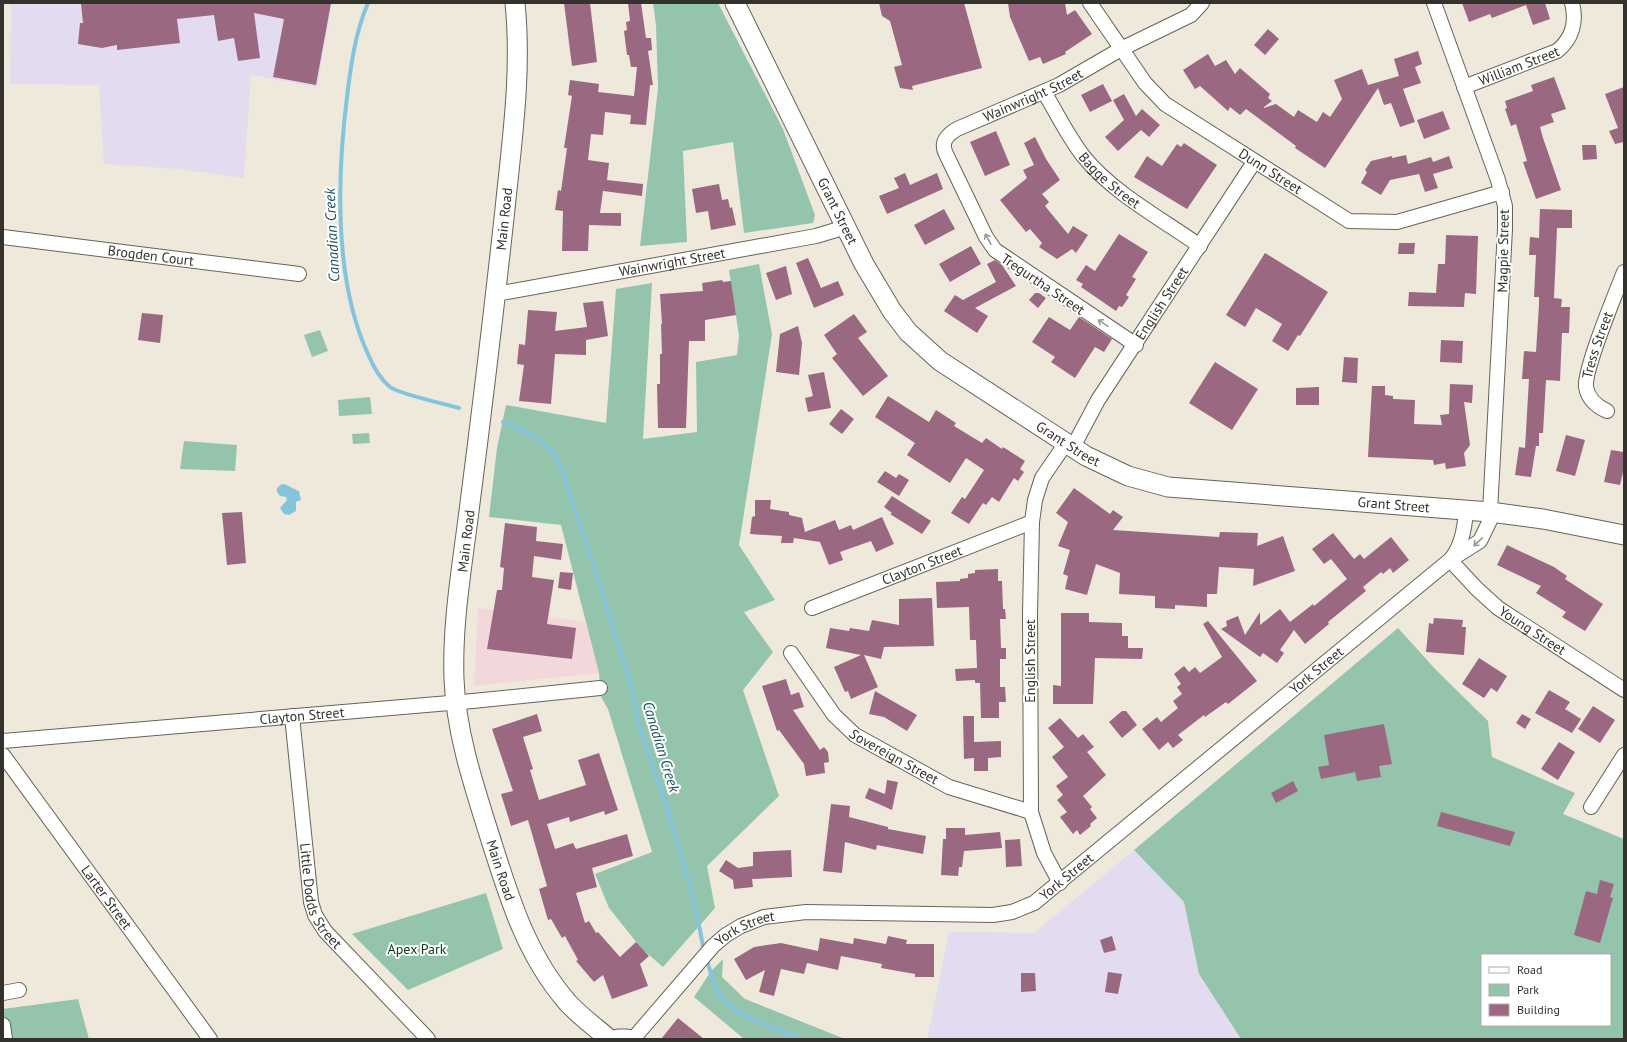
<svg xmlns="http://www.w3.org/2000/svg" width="1627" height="1042" font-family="'PT Sans',sans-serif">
	<rect width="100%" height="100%" fill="#efe9dc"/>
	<polygon fill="#f3d8db" points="478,608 585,622 599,673 474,686"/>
	<g fill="#e3dbf0">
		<polygon points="11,3 332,3 317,87 251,75 244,178 178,169 104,164 99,85 10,84"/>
		<polygon points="1134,850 1184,902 1199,974 1241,1039 927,1039 949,932 1034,933"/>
	</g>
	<g fill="#95c4ac" fill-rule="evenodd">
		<polygon points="653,3 718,3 783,129 815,215 813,223 744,233 733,142 683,151 687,242 640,246 658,88 656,25"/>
		<polygon points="759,264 772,334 739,545 775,600 744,612 773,652 743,690 779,796 707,866 715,908 663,967 641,948 609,908 595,874 652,852 608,709 601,697 599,673 561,525 489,517 497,448 506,405 606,423 616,289 652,283 643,439 697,432 696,362 737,355 739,336 729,270"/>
		<polygon points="320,330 328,351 312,357 304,335"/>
		<polygon points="370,397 372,414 339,416 338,400"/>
		<polygon points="369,433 370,443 353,444 352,434"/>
		<polygon points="184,441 237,445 235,471 180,469"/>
		<path d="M1398,628L1437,671L1488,721L1492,757L1575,793L1563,814L1624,839V1039H1241L1199,974L1184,902L1134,850ZM1482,955H1610V1025H1482Z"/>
		<polygon points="486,893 503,949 408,990 352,934"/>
		<polygon points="723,959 722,977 745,999 845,1039 744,1039 694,997 711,971"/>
		<polygon points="78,999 89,1039 3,1039 3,1009"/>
	</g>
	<path fill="#85c4dd" d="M282,484C287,484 293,489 299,491L301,500L296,502V511L289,515L284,514L280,508L287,500L286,497L280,496L277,492V488Z"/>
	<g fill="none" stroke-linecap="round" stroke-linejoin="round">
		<g stroke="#85c4dd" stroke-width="4">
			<path d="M368,3C355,33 351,65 347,97C337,176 334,281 368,354C373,366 379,378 390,387C399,394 445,404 459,408"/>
			<polyline points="503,422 536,437 553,453 564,473 572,503 582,529 631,685 639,725 668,810 695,905 704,951"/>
			<path d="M706,957C710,969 713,985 720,995C732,1015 779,1030 801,1039"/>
		</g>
	</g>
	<g fill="#9b6882">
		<polygon points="94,3 331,3 316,85 273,77 284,19 254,13 260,58 238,61 234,38 218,41 214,15 177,19 180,43 117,50 117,45 102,48 78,44 80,23 83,23 81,4"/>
		<polygon points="564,3 590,3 597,62 572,66"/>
		<polygon points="628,3 641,3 646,38 651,38 652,50 648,51 653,85 650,85 646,125 630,124 631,115 605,112 603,135 591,134 588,160 609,163 607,180 643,184 642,196 603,191 600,213 621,213 621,226 589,225 588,251 562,251 563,211 555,210 558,190 561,191 567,148 564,148 572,96 568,95 570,80 599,84 598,92 634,96 637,67 631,67 629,55 627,55 624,31 627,30 626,22 630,21"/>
		<polygon points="879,3 964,3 982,68 912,86 913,90 900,88 894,67 902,65 890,21 882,16"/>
		<polygon points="1008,3 1065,3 1067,15 1075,10 1092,34 1065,52 1066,54 1043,64 1040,57 1029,61 1010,17"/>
		<polygon points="1462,3 1545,3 1550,19 1533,25 1526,5 1492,18 1490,14 1469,22"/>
		<polygon points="1268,29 1279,39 1265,55 1254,45"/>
		<polygon points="1418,51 1422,64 1415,67 1421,83 1403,89 1415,122 1400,127 1391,103 1384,105 1378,88 1325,168 1295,148 1296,146 1246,109 1240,115 1230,107 1228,111 1200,86 1195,89 1183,70 1208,54 1215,66 1226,60 1235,74 1240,68 1270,94 1268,98 1272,101 1264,107 1264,108 1276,104 1294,117 1298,110 1317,122 1323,112 1330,117 1342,99 1334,80 1362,69 1368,85 1399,76 1394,59"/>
		<polygon points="1554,77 1566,109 1551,114 1554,122 1540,127 1543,138 1561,190 1536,199 1523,162 1527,161 1516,124 1511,126 1505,109 1507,108 1505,101 1533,91 1531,85"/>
		<polygon points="1103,84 1112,101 1090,112 1081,95"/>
		<polygon points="1624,87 1624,142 1615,144 1609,131 1618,128 1605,94"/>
		<polygon points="1124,94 1136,116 1142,109 1160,125 1149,137 1141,130 1118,151 1105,137 1124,120 1113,100"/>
		<polygon points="1443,111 1450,129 1424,139 1417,120"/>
		<polygon points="996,131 1010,165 985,176 970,142"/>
		<polygon points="1035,137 1046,159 1060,180 1042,194 1049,202 1045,206 1068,234 1073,226 1088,235 1076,253 1072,249 1057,259 1039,247 1042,243 1030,229 1026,232 1000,200 1027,178 1023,170 1034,165 1024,143"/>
		<polygon points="1184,143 1217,165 1187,209 1134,177 1147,156 1162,166 1177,144 1181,147"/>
		<polygon points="1582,145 1596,145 1597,159 1583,160"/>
		<polygon points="1406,155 1408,164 1431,157 1433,162 1449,156 1453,168 1433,174 1438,188 1425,192 1419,174 1390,180 1381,195 1361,183 1367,172 1365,170 1371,161 1392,156 1392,158"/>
		<polygon points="905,173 910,185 937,173 943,189 887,214 879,196 899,188 894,178"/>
		<polygon points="719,184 722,200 728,199 730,208 732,207 736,225 711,230 708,211 696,213 692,189"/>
		<polygon points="944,209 955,229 925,245 914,225"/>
		<polygon points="1540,209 1572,210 1572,228 1557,228 1554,298 1562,299 1561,307 1570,307 1569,333 1562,333 1560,381 1546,380 1543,433 1539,433 1539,446 1536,446 1531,477 1515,475 1519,447 1525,448 1529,379 1522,379 1524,351 1536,352 1539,305 1539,297 1534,297 1536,255 1529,255 1530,237 1539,238"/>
		<polygon points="1119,234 1148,252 1132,277 1136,279 1126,295 1129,297 1122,307 1119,306 1116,311 1081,287 1083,284 1076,280 1086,265 1095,271"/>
		<polygon points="1446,235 1478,236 1476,294 1465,293 1464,307 1408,306 1409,292 1436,293 1438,264 1445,264"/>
		<polygon points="1399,243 1415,243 1414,254 1398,254"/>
		<polygon points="971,246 981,264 950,282 939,264"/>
		<polygon points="1265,253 1328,292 1300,336 1298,335 1288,351 1272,341 1282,324 1256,308 1245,327 1226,315"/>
		<polygon points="808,258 821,288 838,281 844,295 814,308 796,263"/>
		<polygon points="995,260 1002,265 1016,286 975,308 988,316 977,333 944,311 955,295 963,300 996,282 987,264"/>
		<polygon points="786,266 792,294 776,300 766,273"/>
		<polygon points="722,280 723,282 731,281 736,315 705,320 705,341 689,341 686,428 658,428 657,384 660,384 660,354 662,354 661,324 662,324 660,294 703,291 702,283"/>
		<polygon points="1035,293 1039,293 1046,298 1038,308 1029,300"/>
		<polygon points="603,301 608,336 586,340 586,355 555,354 551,404 519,401 524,365 517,364 519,344 525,345 528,310 557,312 555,331 587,327 583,303"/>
		<polygon points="142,313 163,315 160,343 138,340"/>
		<polygon points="854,314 867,332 858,338 888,376 863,396 832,358 837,354 824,335"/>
		<polygon points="1049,317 1070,330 1079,317 1112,339 1104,352 1095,347 1075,378 1051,362 1055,357 1032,342"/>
		<polygon points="798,326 802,343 799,375 776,372 780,334"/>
		<polygon points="1441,340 1463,341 1462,363 1440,362"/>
		<polygon points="1344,357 1358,358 1357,383 1342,382"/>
		<polygon points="1215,362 1258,389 1232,430 1189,403"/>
		<polygon points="824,372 831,408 808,412 805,398 813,396 808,375"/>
		<polygon points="1450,384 1473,385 1472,403 1464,402 1470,445 1464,453 1466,466 1446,469 1445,463 1434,465 1433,460 1368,457 1372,386 1385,386 1385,395 1393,396 1393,399 1415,400 1414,424 1442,425 1440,415 1449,414"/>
		<polygon points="1319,387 1319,405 1296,405 1296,388"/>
		<polygon points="888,396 929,422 936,410 956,423 954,426 982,443 986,438 1002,449 1003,447 1025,461 1020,469 1024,472 1018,481 1014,478 999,502 992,497 986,505 983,503 969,524 951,513 962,497 965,499 984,470 966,458 950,483 907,455 915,443 875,417"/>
		<polygon points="841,409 854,419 842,434 829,424"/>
		<polygon points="1566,435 1585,440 1575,476 1556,471"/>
		<polygon points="1611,450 1624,452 1624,468 1620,485 1604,482"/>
		<polygon points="885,471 896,478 899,474 909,480 899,496 877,482"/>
		<polygon points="1074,488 1110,514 1113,510 1123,517 1113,530 1219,537 1220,532 1258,533 1257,546 1283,536 1295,571 1253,586 1254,569 1219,567 1217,594 1207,594 1207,607 1175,605 1175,609 1155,608 1155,596 1119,594 1120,573 1096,564 1087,595 1065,589 1068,576 1063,574 1070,550 1058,546 1068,522 1056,513"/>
		<polygon points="892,496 931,521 922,534 890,514 892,513 884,507"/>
		<polygon points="755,500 771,500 770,509 789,512 789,515 802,518 805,532 835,520 839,530 851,525 853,530 882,517 894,544 876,552 871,541 840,552 843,560 829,565 820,542 794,538 793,543 781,543 782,536 750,534 752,517 755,516"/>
		<polygon points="242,512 246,563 227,565 222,513"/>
		<polygon points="505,523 537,527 536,541 563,544 561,560 534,556 532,577 554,580 547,624 576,628 572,659 487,649 497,590 502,590 504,568 500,567"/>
		<polygon points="1333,533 1354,559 1360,554 1364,559 1391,537 1409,560 1393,573 1390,568 1383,574 1381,572 1363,587 1366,591 1328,622 1329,624 1305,644 1294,630 1280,650 1284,653 1277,663 1263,653 1260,657 1221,629 1227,626 1226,621 1238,616 1245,635 1260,612 1260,625 1280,609 1290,622 1313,604 1314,606 1347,579 1331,559 1324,564 1312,549"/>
		<polygon points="1507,545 1554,567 1567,576 1565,579 1603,604 1585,631 1562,617 1566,612 1536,593 1541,586 1497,565"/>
		<polygon points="998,569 998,581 1002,581 1003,609 1005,609 1006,619 1000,619 1001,648 1006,648 1006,659 1000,659 1000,687 1005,687 1006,702 999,702 999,718 981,718 980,683 975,683 975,680 956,681 955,669 977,668 976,640 970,640 969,607 937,608 936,582 960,581 960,579 968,578 968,574 975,573 975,570"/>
		<polygon points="560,572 573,573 571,590 558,588"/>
		<polygon points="932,598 934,646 884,647 881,659 864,655 878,687 851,699 848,691 845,692 834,667 861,655 826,648 830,628 849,631 850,628 869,631 872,620 899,625 899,599"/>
		<polygon points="1061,613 1089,613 1089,622 1122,623 1122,636 1128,636 1128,648 1143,648 1142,659 1095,658 1093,704 1053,704 1053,685 1061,686"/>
		<polygon points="1434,618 1463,620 1462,627 1466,627 1464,655 1426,652 1429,623 1433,624"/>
		<polygon points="1208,621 1257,681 1228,704 1226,702 1205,717 1204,715 1178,735 1183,740 1173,748 1168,742 1159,750 1142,729 1157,717 1161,722 1178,708 1173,701 1182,694 1177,687 1181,684 1174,674 1184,666 1189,672 1195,667 1200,673 1222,657 1203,624"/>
		<polygon points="1479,658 1507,676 1497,692 1491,688 1484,698 1462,684"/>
		<polygon points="786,679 791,695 799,692 804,707 793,710 820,750 824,747 828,752 829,762 824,763 825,773 806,776 804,764 779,730 777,731 762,686"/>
		<polygon points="1549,690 1570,702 1565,709 1581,719 1572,733 1535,713"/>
		<polygon points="875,691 917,715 907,731 884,717 869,714"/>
		<polygon points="1593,706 1615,720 1600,743 1578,729"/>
		<polygon points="1122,711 1126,711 1137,725 1122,738 1109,722"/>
		<polygon points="537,714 542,731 523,737 533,769 530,770 539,800 586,785 578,760 599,753 618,810 605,815 604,811 570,822 569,817 547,824 555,849 573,843 576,849 627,834 633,856 592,868 597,887 576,893 585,923 589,921 596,933 598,932 620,957 636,942 649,956 640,964 648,986 612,999 603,975 594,982 576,961 578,960 565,936 562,938 551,919 548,920 539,889 547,886 528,820 511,826 501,794 513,791 492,729"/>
		<polygon points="1522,714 1531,719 1525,729 1516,723"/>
		<polygon points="963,716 974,716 974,742 1001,741 1001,757 988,758 988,771 974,771 974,758 964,759"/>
		<polygon points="1060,718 1078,738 1083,734 1094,747 1087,752 1106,775 1083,796 1092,807 1090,809 1097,818 1090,824 1091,826 1080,835 1077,830 1073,834 1060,817 1067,812 1057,800 1063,795 1056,786 1068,777 1052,757 1064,747 1048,728"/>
		<polygon points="1384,724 1392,764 1379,766 1381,777 1357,781 1355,772 1321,779 1318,767 1329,765 1324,735"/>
		<polygon points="1559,742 1575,752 1558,780 1541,769"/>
		<polygon points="887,780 898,782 892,810 865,798 869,788 885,794"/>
		<polygon points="1293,781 1298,791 1276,803 1271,793"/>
		<polygon points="831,804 850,806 849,817 888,827 888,829 926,836 923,854 877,845 876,850 845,842 842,873 823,871"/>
		<polygon points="1441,812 1515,832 1510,846 1437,826"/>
		<polygon points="946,828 965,828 965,835 1000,832 1002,848 964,851 962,867 959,867 958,876 941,875 943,839 946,839"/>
		<polygon points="1020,839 1022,866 1006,867 1005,840"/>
		<polygon points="791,850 792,877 752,879 753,887 734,889 733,880 719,871 726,860 738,868 753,866 753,852"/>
		<polygon points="1600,880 1614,884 1610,897 1613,898 1600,943 1574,935 1586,891 1597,894"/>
		<polygon points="888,936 907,940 906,944 934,944 934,977 915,977 915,974 881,968 882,964 841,956 838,970 807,963 804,974 781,969 774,996 759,992 765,970 746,980 734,959 754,947 781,943 818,951 820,938 853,944 854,938 886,944"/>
		<polygon points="1112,936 1116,950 1104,953 1100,940"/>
		<polygon points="1108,972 1122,974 1118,994 1105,992"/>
		<polygon points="1021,973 1035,973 1036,991 1021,992"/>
		<polygon points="678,1018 704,1039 661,1039"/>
	</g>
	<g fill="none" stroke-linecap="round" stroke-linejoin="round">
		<g stroke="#686358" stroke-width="16">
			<g id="street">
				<path id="s1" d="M1090,3L1145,83L1165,104L1349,221L1397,222L1502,192"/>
				<polyline points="1434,3 1498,180 1505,206 1505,229 1490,512"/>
				<path id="s2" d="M1464,87L1557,51C1572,39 1577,22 1572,3"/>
				<path id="s3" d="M1044,92C1057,113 1068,137 1084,157C1113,193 1162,219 1200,246"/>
				<path id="s4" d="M3,237L299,274"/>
				<path id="s5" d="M496,294L816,236L846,227"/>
				<path id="s6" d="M1136,345L995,250L986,237L946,154C940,142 947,135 957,129L1059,85L1121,49L1191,15L1202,3"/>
				<path id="s7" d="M1607,411C1596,406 1588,399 1586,387C1584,369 1616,293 1624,272"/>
				<path id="s8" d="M1073,447L1098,400L1254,162"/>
				<path d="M1451,559C1462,546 1465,526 1466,510"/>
				<path id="s9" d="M1450,560L1477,589L1498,608L1624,690"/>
				<path id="s10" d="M812,608L1032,522"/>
				<path id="s11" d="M791,653L834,715L855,735L949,787L1031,812"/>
				<path id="s12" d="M292,716L311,902L315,915L325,931L428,1039"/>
				<path id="s13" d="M3,741L473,701L600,688"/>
				<path id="s14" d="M3,755L210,1039"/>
				<polyline points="1591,807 1624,755"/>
				<polyline points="1060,883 1044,853 1031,812 1030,614 1032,522 1035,500 1042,478 1066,443"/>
				<polyline points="3,993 19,990"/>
				<polyline points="3,1025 5,1039"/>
				<path id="s15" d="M633,1039L713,946L726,935L741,926L764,917L806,912L993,915L1012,912L1034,903L1450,560L1480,541L1494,512"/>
			</g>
		</g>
		<g stroke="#686358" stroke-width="21">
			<g id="secondary">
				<path id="s16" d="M515,3C522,72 512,140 505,209C494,310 482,410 469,511C462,567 452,623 454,679C456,733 474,786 490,837C509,897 526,955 568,1003C580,1016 595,1027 609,1039"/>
				<path id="s17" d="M735,3L864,264L892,311L908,332L940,361L1086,456L1128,476L1168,487L1490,512L1543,519L1624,535"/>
				<polyline points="618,1039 627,1039"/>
			</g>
		</g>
		<use href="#street" stroke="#fff" stroke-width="14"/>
		<use href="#secondary" stroke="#fff" stroke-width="19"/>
	</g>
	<defs><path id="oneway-shaft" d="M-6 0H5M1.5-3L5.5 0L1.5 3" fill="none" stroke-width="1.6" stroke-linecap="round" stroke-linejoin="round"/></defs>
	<g stroke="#9a9896">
		<use href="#oneway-shaft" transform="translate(988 239) rotate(-119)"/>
		<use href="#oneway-shaft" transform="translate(1103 323) rotate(-146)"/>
		<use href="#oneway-shaft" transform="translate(1478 542) rotate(137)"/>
	</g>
	<g text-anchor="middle" stroke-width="4" stroke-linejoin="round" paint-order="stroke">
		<g font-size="14" fill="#34322d" stroke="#fff">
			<text dy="5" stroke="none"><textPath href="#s2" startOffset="59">William Street</textPath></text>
			<text dy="5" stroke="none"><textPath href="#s6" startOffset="392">Wainwright Street</textPath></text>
			<text dy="5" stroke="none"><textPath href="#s1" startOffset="251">Dunn Street</textPath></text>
			<text dy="5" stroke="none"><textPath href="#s3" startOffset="111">Bagge Street</textPath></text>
			<text dy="5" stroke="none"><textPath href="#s17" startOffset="232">Grant Street</textPath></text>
			<text transform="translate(504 219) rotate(-84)" y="5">Main Road</text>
			<text transform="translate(1503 251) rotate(-89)" y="5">Magpie Street</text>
			<text dy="5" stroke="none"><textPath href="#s4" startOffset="149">Brogden Court</textPath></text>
			<text dy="5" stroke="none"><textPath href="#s5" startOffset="179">Wainwright Street</textPath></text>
			<text transform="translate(1043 284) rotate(34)" y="5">Tregurtha Street</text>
			<text dy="5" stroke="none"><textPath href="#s8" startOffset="169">English Street</textPath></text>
			<text dy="5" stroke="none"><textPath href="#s7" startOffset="77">Tress Street</textPath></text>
			<text dy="5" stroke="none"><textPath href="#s17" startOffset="568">Grant Street</textPath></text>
			<text dy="5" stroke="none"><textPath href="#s17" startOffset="904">Grant Street</textPath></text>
			<text transform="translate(466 541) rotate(-83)" y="5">Main Road</text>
			<text dy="5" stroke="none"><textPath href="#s10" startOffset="118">Clayton Street</textPath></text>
			<text dy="5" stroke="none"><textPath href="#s9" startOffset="109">Young Street</textPath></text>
			<text transform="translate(1030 661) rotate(-90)" y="5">English Street</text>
			<text dy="5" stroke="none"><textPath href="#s15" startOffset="820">York Street</textPath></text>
			<text dy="5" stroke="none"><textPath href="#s13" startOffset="300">Clayton Street</textPath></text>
			<text dy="5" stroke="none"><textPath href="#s11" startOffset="149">Sovereign Street</textPath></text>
			<text dy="5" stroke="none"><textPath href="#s16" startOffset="877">Main Road</textPath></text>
			<text dy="5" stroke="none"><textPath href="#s15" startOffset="496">York Street</textPath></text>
			<text dy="5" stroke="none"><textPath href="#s12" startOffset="184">Little Dodds Street</textPath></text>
			<text dy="5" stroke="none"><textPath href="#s14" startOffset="176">Larter Street</textPath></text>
			<text dy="5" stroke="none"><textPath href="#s15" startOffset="160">York Street</textPath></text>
		</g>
		<g font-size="14" fill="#053724" stroke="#fff">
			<text x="417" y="954">Apex Park</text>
		</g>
		<g font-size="15" font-style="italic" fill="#1c5063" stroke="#fff">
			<text transform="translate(332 235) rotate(-93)" y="5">Canadian Creek</text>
			<text transform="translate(661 747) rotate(73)" y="5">Canadian Creek</text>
		</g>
	</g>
	<rect width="1627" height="1042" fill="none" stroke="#34322d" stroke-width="8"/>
	<rect x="1481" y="954" width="130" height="72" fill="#ffffff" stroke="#aeadab"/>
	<rect x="1489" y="967" width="20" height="6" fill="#ffffff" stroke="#aeadab"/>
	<text x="1517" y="974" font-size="12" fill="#34322d">Road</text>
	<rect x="1489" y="984" width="20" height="12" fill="#95c4ac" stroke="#aeadab"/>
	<text x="1517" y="994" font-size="12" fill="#34322d">Park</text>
	<rect x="1489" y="1004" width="20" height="12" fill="#9b6882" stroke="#aeadab"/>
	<text x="1517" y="1014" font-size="12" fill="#34322d">Building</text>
</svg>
